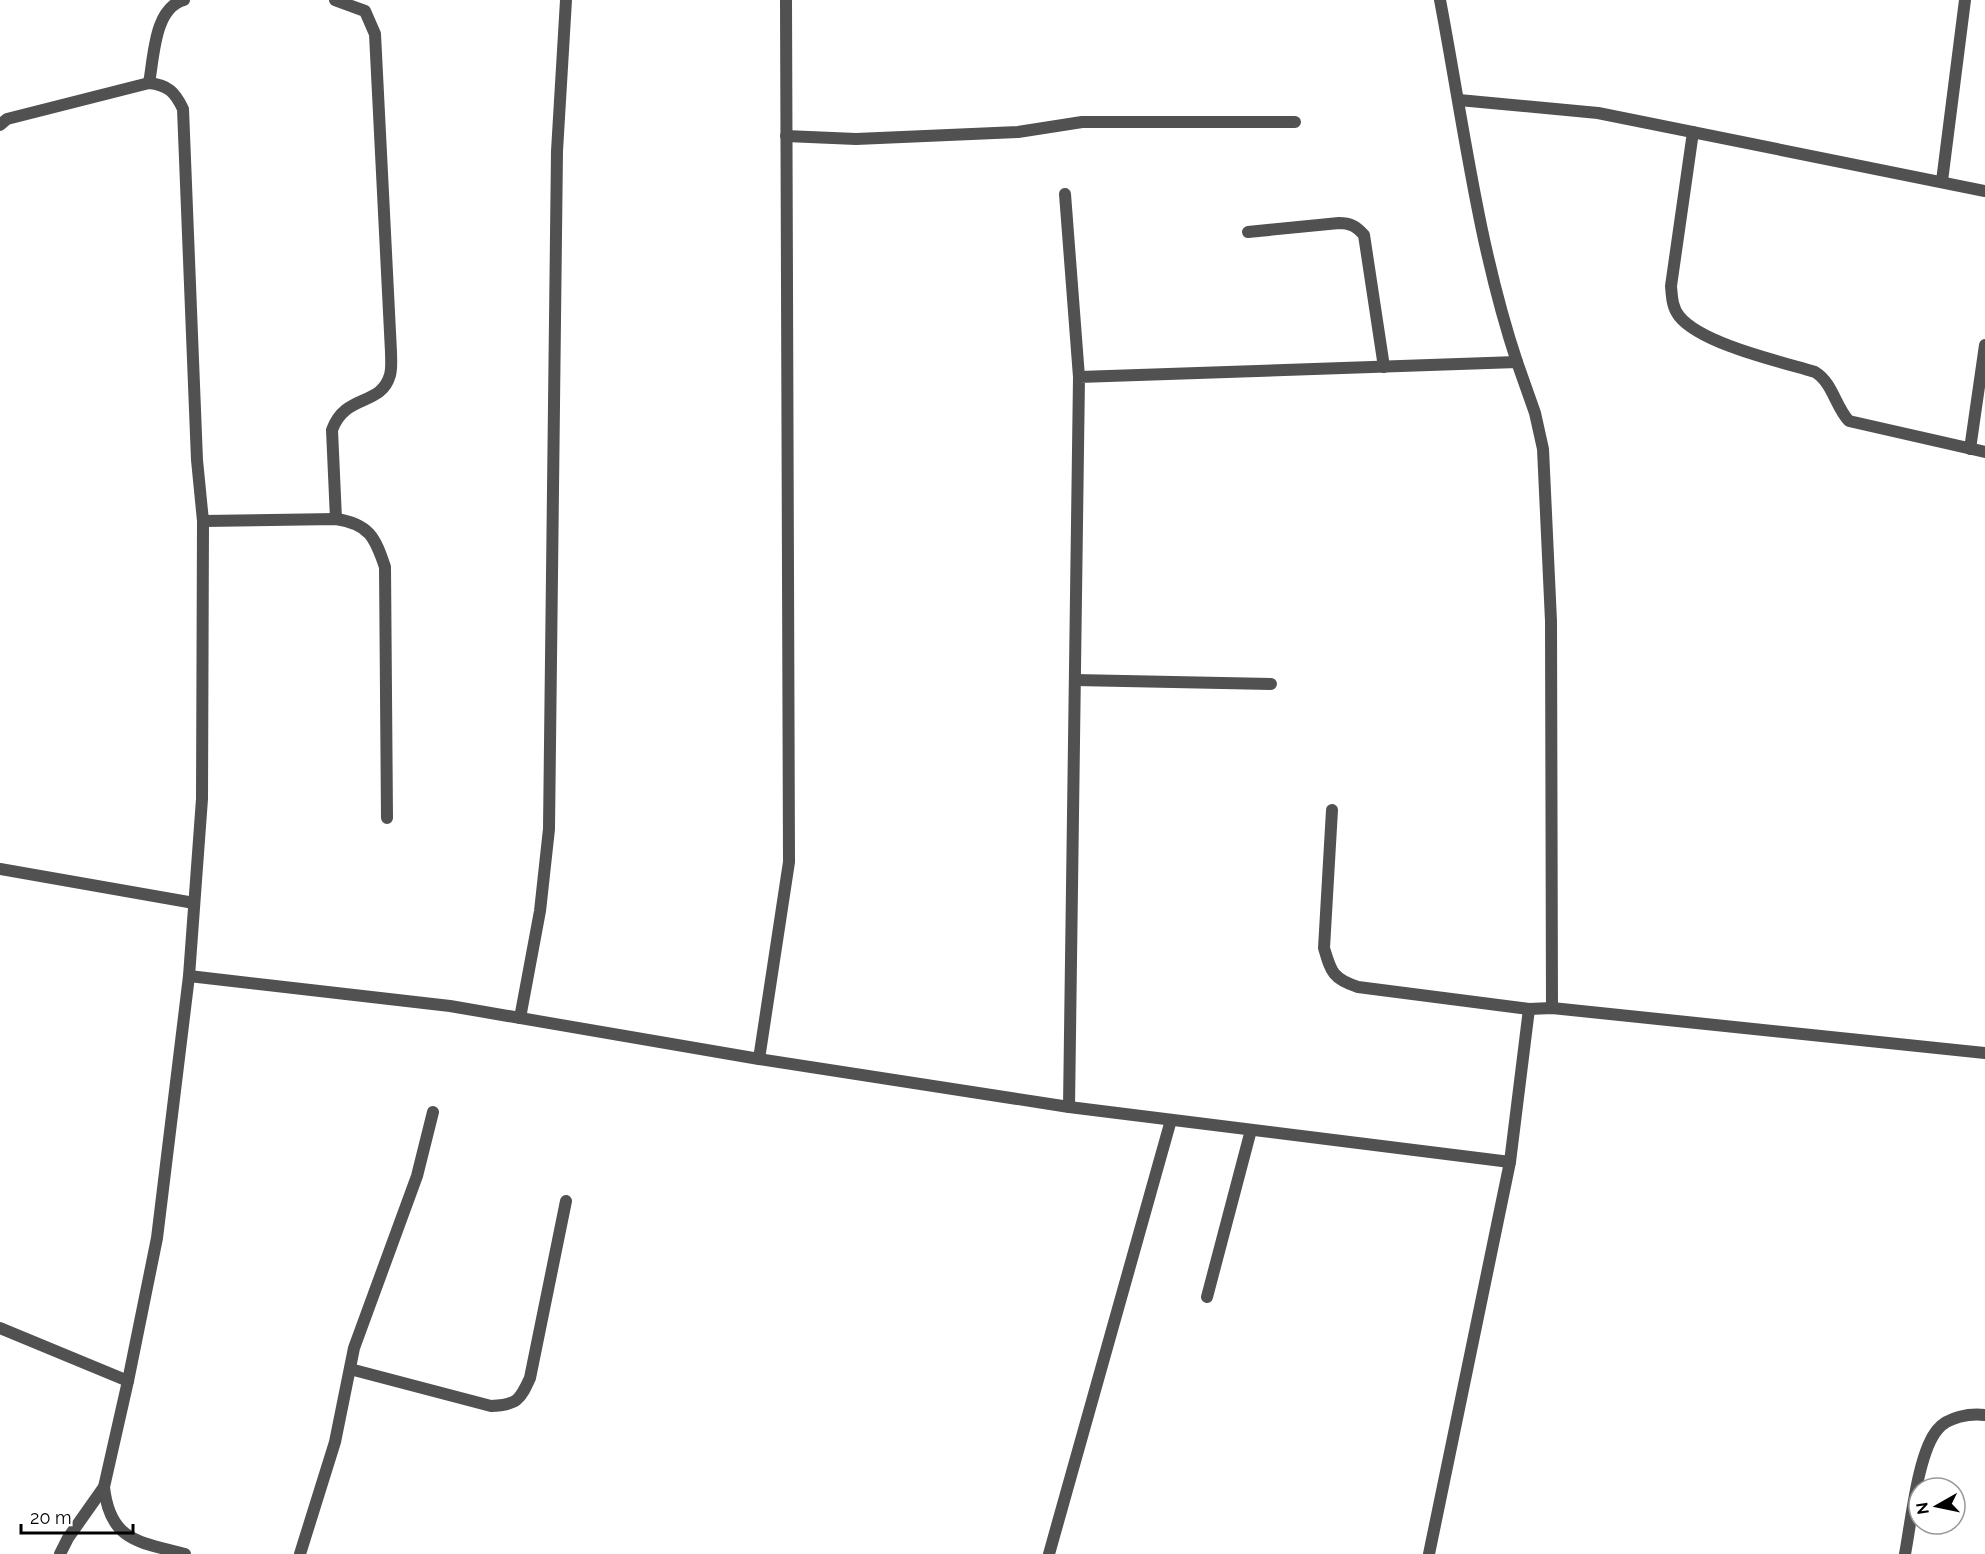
<svg xmlns="http://www.w3.org/2000/svg" width="1985" height="1554" font-family="Raleway,sans-serif">
	<rect width="100%" height="100%" fill="#fff"/>
	<g fill="none" stroke-linecap="round" stroke-linejoin="round">
		<g stroke="#515151" stroke-width="12">
			<path d="M335,0L365,11L375,34L391,352C391,359 392,368 390,375C381,407 345,393 332,430L336,519"/>
			<path d="M1440,0C1463,121 1478,245 1517,362"/>
			<path d="M149,83C154,57 154,8 184,0"/>
			<polyline points="1459,100 1598,113 1985,191"/>
			<path d="M0,125L7,119L149,83C168,85 175,92 183,109L197,460L203,521L202,799L189,976L157,1238L128,1381L104,1487C110,1542 140,1542 185,1554"/>
			<path d="M1693,132L1671,286C1672,297 1672,307 1679,316C1701,344 1782,362 1815,372C1833,383 1835,406 1849,421L1985,452"/>
			<polyline points="786,136 856,139 1018,132 1082,122 1295,122"/>
			<polyline points="1942,181 1965,0"/>
			<polyline points="1065,194 1079,377"/>
			<path d="M1248,232L1339,223C1350,223 1356,226 1364,235L1384,367"/>
			<polyline points="1970,449 1985,345"/>
			<path d="M203,521L336,519C369,524 375,537 385,567L387,818"/>
			<polyline points="1075,680 1271,684"/>
			<path d="M1332,810L1324,948C1331,972 1333,979 1358,987L1529,1009L1552,1008L1985,1053"/>
			<polyline points="0,869 194,903"/>
			<polyline points="189,976 450,1006 759,1059 1069,1107 1079,377 1517,362 1535,413 1543,449 1551,621 1552,1008"/>
			<polyline points="520,1018 540,911 549,829 557,151 566,0"/>
			<polyline points="759,1059 789,862 786,0"/>
			<polyline points="1069,1107 1510,1162 1529,1009"/>
			<polyline points="1207,1297 1251,1130"/>
			<polyline points="0,1328 128,1381"/>
			<path d="M350,1369L491,1406C517,1405 520,1400 530,1378L566,1201"/>
			<polyline points="60,1554 68,1538 104,1487"/>
			<polyline points="300,1554 335,1442 354,1348 417,1176 433,1112"/>
			<polyline points="1049,1554 1171,1120"/>
			<polyline points="1429,1554 1510,1162"/>
			<path d="M1905,1554C1911,1523 1918,1451 1938,1429C1948,1417 1970,1413 1985,1415"/>
		</g>
	</g>
	<g transform="translate(1937 1506) rotate(261)"><circle r="28" fill="#ffffff" stroke="#999999" stroke-width="1.5"/>
	<path d="M0-4.5L10 22L0 15L-10 22Z" fill="#000000"/>
	<text y="-9" font-size="16" font-weight="bold" text-anchor="middle" fill="#000000">N</text>
	</g>
	<path d="M21 1524v9h112v-9" fill="none" stroke="#000000" stroke-width="3"/>
	<text x="30" y="1524" font-size="18" fill="#000000" stroke="#ffffff" stroke-width="4.5" paint-order="stroke">20 m</text>
</svg>
